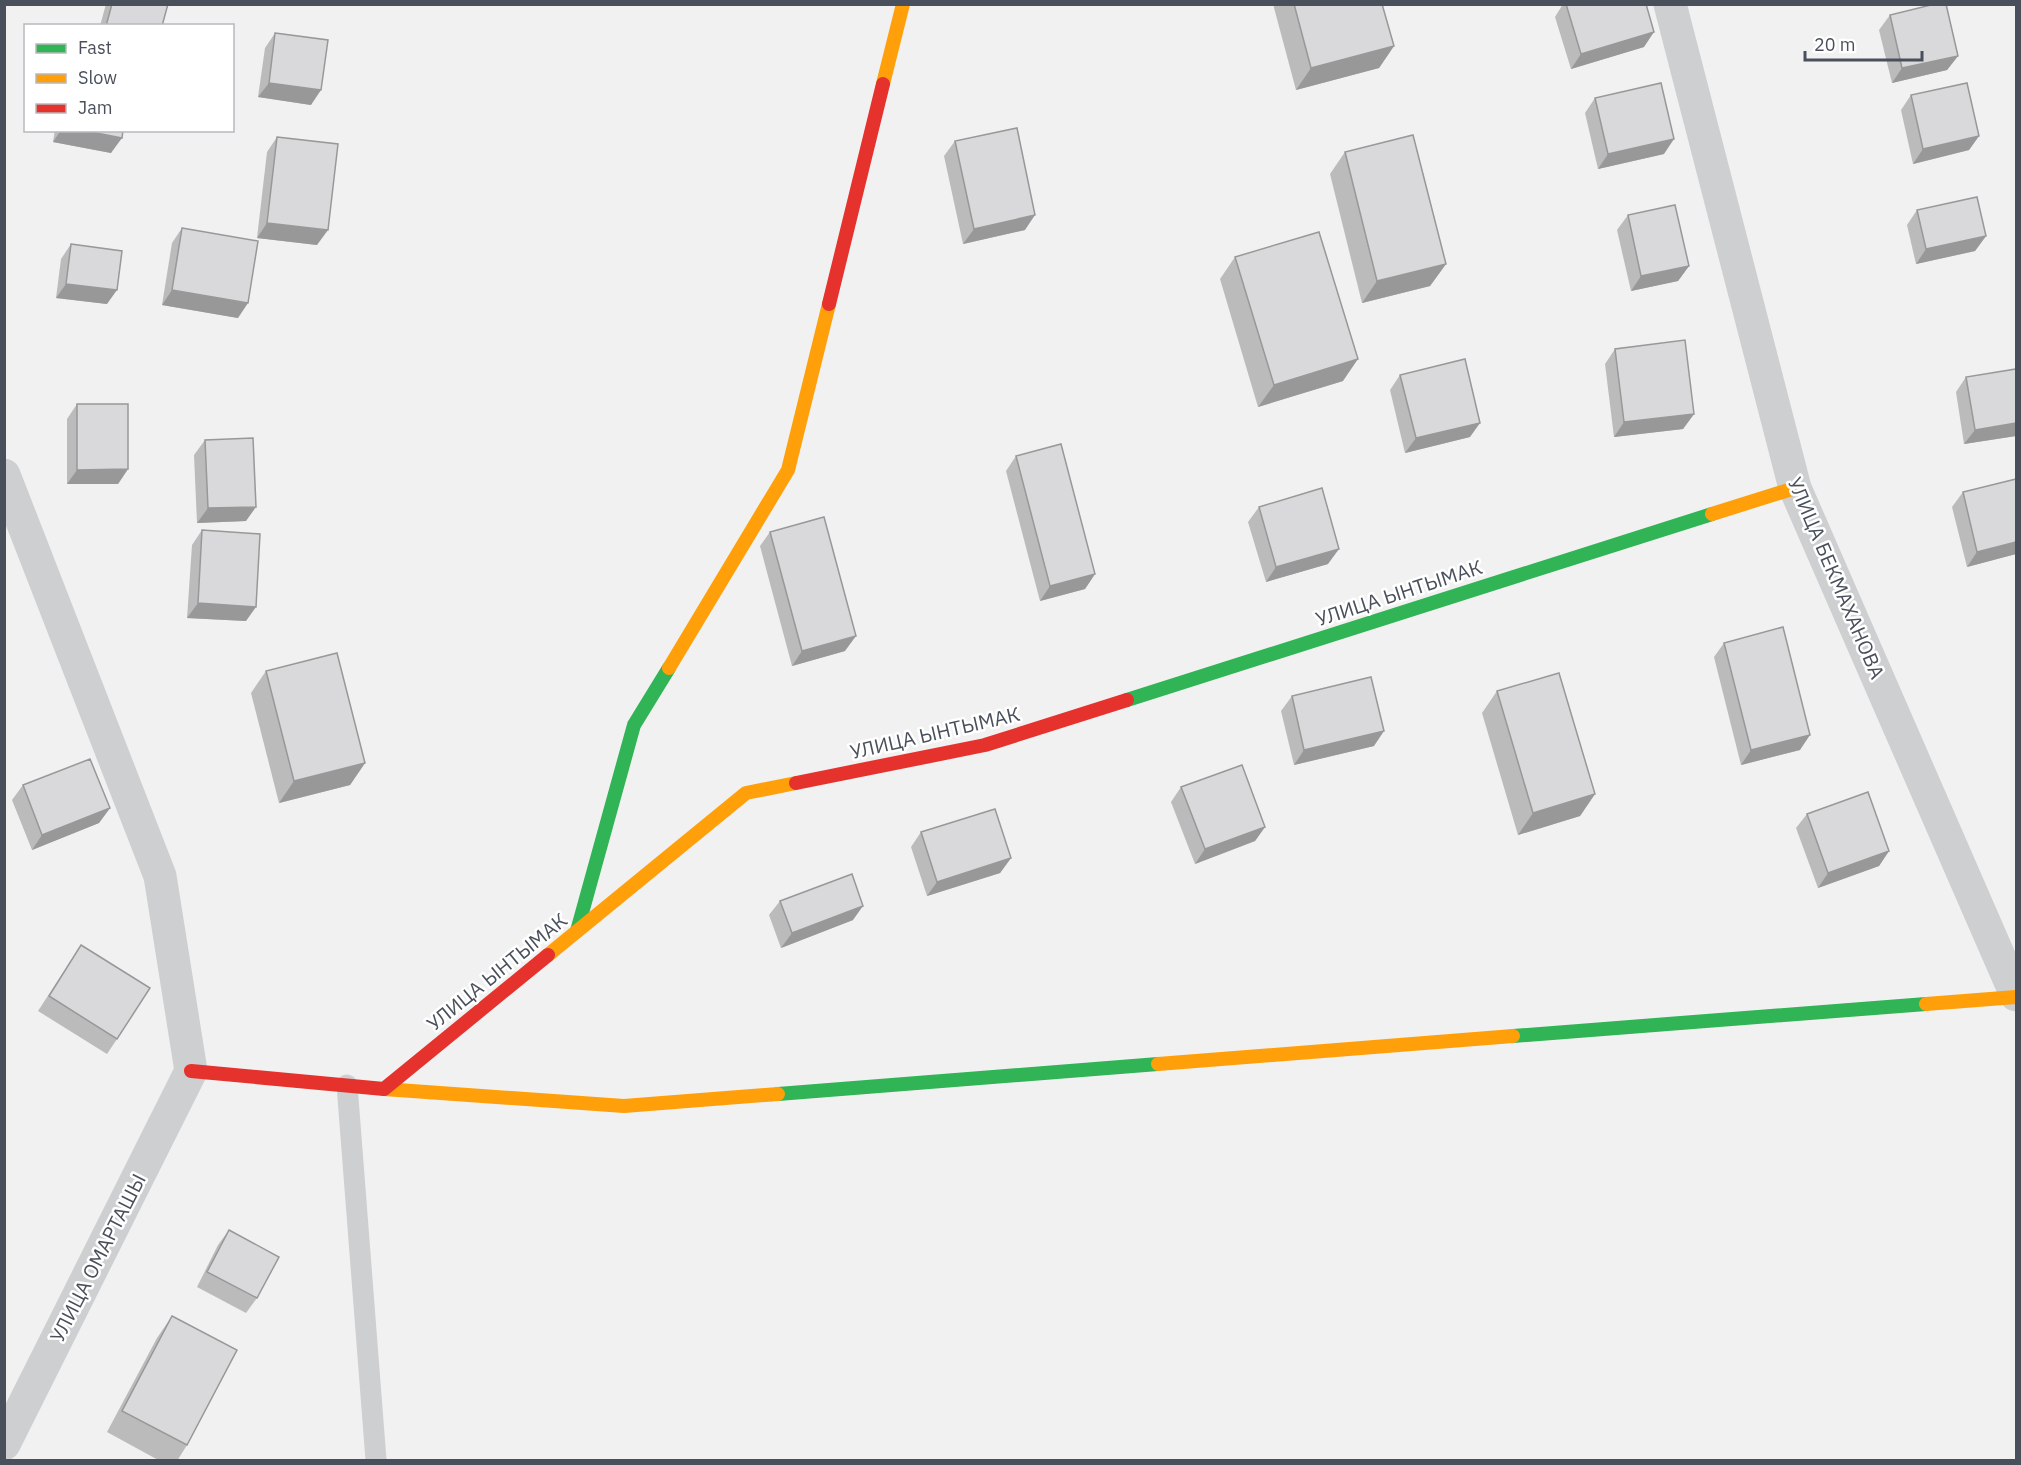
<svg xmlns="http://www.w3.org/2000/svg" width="2021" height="1465" font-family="'IBM Plex Sans',sans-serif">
	<rect width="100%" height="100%" fill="#f1f1f1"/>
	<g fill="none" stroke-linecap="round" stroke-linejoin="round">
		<polyline stroke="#cdcfd1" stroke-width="21" points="347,1085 376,1460"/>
		<g stroke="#cdcfd1" stroke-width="33">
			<polyline points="1670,4 1795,488 2016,995"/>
			<polyline points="4,475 160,876 191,1071 4,1444"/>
		</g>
		<g stroke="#30b455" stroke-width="14">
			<polyline points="1127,700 1712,514"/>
			<polyline points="577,931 634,725 669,668"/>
			<polyline points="1513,1036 1926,1004"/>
			<polyline points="778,1094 1158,1064"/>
		</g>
		<g stroke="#ff9f0a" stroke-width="14">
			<polyline points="883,84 903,4"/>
			<polyline points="1712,514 1795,488"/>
			<polyline points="669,668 788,470 829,304"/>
			<polyline points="548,955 746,793 796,783"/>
			<polyline points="1926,1004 2016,997"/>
			<polyline points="1158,1064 1513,1036"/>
			<polyline points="384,1089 624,1106 778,1094"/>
		</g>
		<g stroke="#e5322d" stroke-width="14">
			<polyline points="829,304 883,84"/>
			<polyline points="796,783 985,745 1127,700"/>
			<polyline points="191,1071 384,1089 548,955"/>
		</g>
	</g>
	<g fill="#bbbbbc">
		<polygon points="106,4 168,4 162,26 100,26"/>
		<polygon points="1273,4 1382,4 1394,46 1379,68 1296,90"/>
		<polygon points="1563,4 1646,4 1644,47 1571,69 1555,17"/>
		<polygon points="1890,15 1958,56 1947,70 1892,83 1879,30"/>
		<polygon points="275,33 311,105 258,97 265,48"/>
		<polygon points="1911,95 1979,136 1969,150 1913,164 1901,110"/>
		<polygon points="1595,98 1664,154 1598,169 1585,113"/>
		<polygon points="55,130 123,130 111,153 53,142"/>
		<polygon points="277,137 317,245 257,238 267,152"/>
		<polygon points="955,141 1025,230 963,244 944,156"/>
		<polygon points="1345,152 1446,264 1430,286 1362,303 1330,174"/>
		<polygon points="1917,210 1986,236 1975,251 1916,264 1907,225"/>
		<polygon points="1628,215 1689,266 1678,281 1631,291 1617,230"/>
		<polygon points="182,228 238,318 162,305 172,243"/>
		<polygon points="71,244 107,304 56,298 61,259"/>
		<polygon points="1235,257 1343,381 1258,407 1220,279"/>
		<polygon points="1615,349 1694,414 1683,429 1614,437 1605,364"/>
		<polygon points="1400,375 1470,437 1405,453 1390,390"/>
		<polygon points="1966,377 2016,436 1964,444 1956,392"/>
		<polygon points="77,404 128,469 118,484 67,484 67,419"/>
		<polygon points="205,440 246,521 197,523 194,455"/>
		<polygon points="1016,456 1095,574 1085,589 1040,601 1006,471"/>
		<polygon points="2016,479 2016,554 1967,567 1952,507 1963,492"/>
		<polygon points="1259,507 1328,564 1266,582 1248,522"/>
		<polygon points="202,530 246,621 187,618 192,545"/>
		<polygon points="770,532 845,651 792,666 760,546"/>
		<polygon points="1724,643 1800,750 1741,765 1714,657"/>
		<polygon points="266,671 365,763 350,785 279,803 251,693"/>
		<polygon points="1497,691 1595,794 1580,816 1518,835 1482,713"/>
		<polygon points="1292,696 1374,746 1294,765 1281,711"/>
		<polygon points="23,785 110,808 99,823 32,850 12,800"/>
		<polygon points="1181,787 1265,827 1255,841 1195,864 1171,802"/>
		<polygon points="1807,814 1889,851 1879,866 1818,888 1796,828"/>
		<polygon points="921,832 1011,858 1000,873 927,896 911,847"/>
		<polygon points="780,901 853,920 781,948 769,915"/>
		<polygon points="81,945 117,1039 107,1054 38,1011"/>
		<polygon points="229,1230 257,1298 246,1313 197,1287 218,1245"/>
		<polygon points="172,1316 187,1445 177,1461 160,1461 107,1432 157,1338"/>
	</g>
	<g fill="#989899">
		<polygon points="1654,32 1644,47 1571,69 1581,54"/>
		<polygon points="1394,46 1379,68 1296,90 1311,68"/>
		<polygon points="1958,56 1947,70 1892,83 1902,68"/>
		<polygon points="269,83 321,90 311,105 258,97"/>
		<polygon points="61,130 81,130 122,138 111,153 53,142"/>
		<polygon points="1979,136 1969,150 1913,164 1923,149"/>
		<polygon points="1674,139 1664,154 1598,169 1608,154"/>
		<polygon points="1035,215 1025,230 963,244 974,229"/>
		<polygon points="267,223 328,230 317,245 257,238"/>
		<polygon points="1986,236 1975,251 1916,264 1926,249"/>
		<polygon points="1446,264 1430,286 1362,303 1377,281"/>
		<polygon points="1689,266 1678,281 1631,291 1641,276"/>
		<polygon points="66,284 117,290 107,304 56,298"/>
		<polygon points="172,290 248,303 238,318 162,305"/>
		<polygon points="1358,359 1343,381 1258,407 1274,385"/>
		<polygon points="1694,414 1683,429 1614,437 1624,422"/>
		<polygon points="1480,423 1470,437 1405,453 1416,438"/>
		<polygon points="2016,423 2016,436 1964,444 1975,430"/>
		<polygon points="128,469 118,484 67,484 77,470"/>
		<polygon points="256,507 246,521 197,523 208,508"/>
		<polygon points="2016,542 2016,554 1967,567 1977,552"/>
		<polygon points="1339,549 1328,564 1266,582 1276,567"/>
		<polygon points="1095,574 1085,589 1040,601 1050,586"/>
		<polygon points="198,603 256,607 246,621 187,618"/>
		<polygon points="856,636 845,651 792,666 802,651"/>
		<polygon points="1384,731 1374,746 1294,765 1304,750"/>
		<polygon points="1810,735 1800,750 1741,765 1751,750"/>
		<polygon points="365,763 350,785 279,803 294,781"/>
		<polygon points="1595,794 1580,816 1518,835 1533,813"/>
		<polygon points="110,808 99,823 32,850 42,835"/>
		<polygon points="1265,827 1255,841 1195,864 1205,849"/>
		<polygon points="1889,851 1879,866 1818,888 1828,873"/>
		<polygon points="1011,858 1000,873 927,896 937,882"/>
		<polygon points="863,906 853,920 781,948 792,933"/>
	</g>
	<g fill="#d9d9db" stroke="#989899" stroke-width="1.5">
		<polygon points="112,4 168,4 162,26 106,26"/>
		<polygon points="1294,4 1382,4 1394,46 1311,68"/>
		<polygon points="1566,4 1646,4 1654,32 1581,54"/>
		<polygon points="1935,4 1946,4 1958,56 1902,68 1890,15"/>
		<polygon points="275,33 328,40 321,90 269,83"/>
		<polygon points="1661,83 1674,139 1608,154 1595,98"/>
		<polygon points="1967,83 1979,136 1923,149 1911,95"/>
		<polygon points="1017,128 1035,215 974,229 955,141"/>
		<polygon points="81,130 123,130 122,138"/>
		<polygon points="1413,135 1446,264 1377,281 1345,152"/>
		<polygon points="277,137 338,144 328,230 267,223"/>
		<polygon points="1977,197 1986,236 1926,249 1917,210"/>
		<polygon points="1675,205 1689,266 1641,276 1628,215"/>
		<polygon points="182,228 258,241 248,303 172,290"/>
		<polygon points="1319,232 1358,359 1274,385 1235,257"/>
		<polygon points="71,244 122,251 117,290 66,284"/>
		<polygon points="1685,340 1694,414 1624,422 1615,349"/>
		<polygon points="1465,359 1480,423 1416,438 1400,375"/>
		<polygon points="2016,369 2016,423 1975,430 1966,377"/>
		<polygon points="77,404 128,404 128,469 77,470"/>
		<polygon points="253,438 256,507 208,508 205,440"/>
		<polygon points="1061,444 1095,574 1050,586 1016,456"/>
		<polygon points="2016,479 2016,542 1977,552 1963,492"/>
		<polygon points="1322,488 1339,549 1276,567 1259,507"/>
		<polygon points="824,517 856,636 802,651 770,532"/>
		<polygon points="202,530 260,534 256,607 198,603"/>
		<polygon points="1783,627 1810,735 1751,750 1724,643"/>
		<polygon points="337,653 365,763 294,781 266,671"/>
		<polygon points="1559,673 1595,794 1533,813 1497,691"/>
		<polygon points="1371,677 1384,731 1304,750 1292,696"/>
		<polygon points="90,759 110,808 42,835 23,785"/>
		<polygon points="1242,765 1265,827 1205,849 1181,787"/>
		<polygon points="1868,792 1889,851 1828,873 1807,814"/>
		<polygon points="995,809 1011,858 937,882 921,832"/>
		<polygon points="852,874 863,906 792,933 780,901"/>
		<polygon points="81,945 150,988 117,1039 49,996"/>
		<polygon points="229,1230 279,1257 257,1298 207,1272"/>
		<polygon points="172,1316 237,1350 187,1445 122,1411"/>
	</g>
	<g text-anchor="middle" stroke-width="5" stroke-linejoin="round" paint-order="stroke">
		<g font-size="20" fill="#4a505b" stroke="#fff">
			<text transform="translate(1836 578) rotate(67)" y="7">УЛИЦА БЕКМАХАНОВА</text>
			<text transform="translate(1399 593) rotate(-18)" y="7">УЛИЦА ЫНТЫМАК</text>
			<text transform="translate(935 733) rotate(-13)" y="7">УЛИЦА ЫНТЫМАК</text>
			<text transform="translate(497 972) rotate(-39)" y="7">УЛИЦА ЫНТЫМАК</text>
			<text transform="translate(98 1258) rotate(-63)" y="7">УЛИЦА ОМАРТАШЫ</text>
		</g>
	</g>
	<rect width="2021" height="1465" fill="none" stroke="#4a505b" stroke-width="12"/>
	<rect x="24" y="24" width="210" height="108" fill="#ffffff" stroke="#b7b9bd" stroke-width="1.5"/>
	<rect x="36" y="44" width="30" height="9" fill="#30b455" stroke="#b7b9bd" stroke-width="1.5"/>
	<text x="78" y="54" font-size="18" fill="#4a505b">Fast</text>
	<rect x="36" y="74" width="30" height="9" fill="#ff9f0a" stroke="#b7b9bd" stroke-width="1.5"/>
	<text x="78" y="84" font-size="18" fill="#4a505b">Slow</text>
	<rect x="36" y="104" width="30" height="9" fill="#e5322d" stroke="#b7b9bd" stroke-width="1.5"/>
	<text x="78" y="114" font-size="18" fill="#4a505b">Jam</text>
	<path d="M1805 51v9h117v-9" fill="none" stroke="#4a505b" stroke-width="3"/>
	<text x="1814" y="51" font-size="18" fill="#4a505b" stroke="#ffffff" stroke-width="4.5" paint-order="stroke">20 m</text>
</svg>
